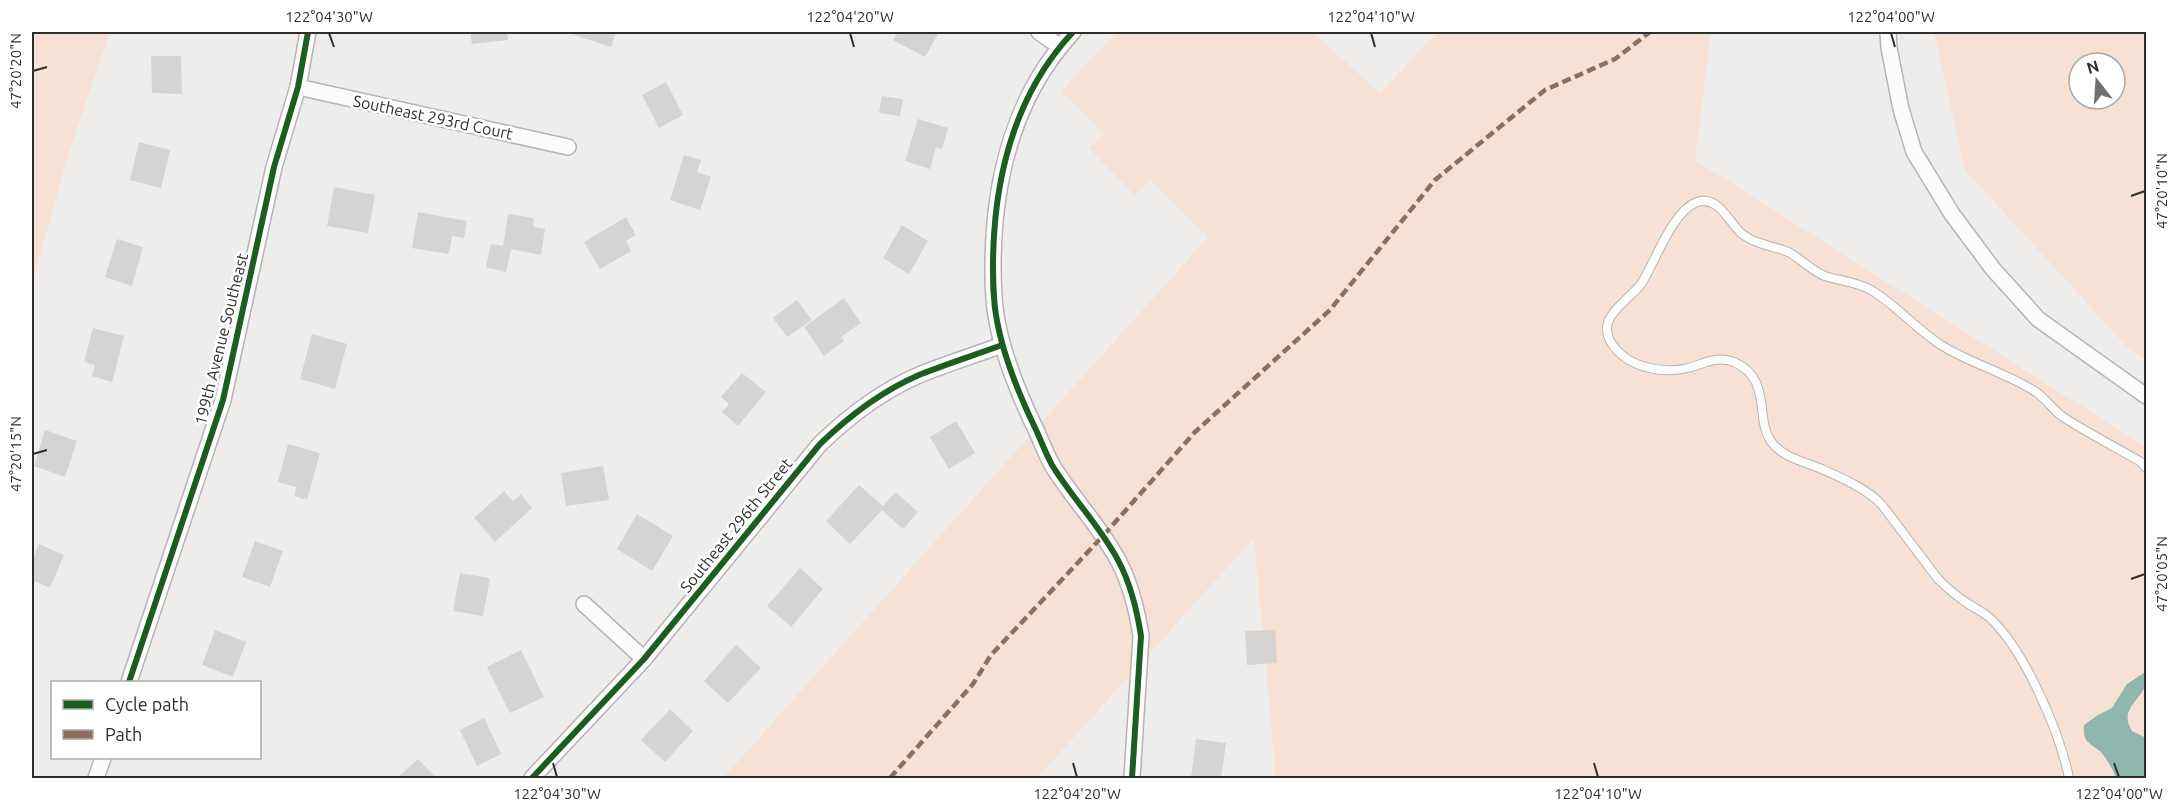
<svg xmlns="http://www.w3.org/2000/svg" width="2178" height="810" font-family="Ubuntu,sans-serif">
	<rect width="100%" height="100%" fill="#efedeb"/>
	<g fill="#f6e1d4" fill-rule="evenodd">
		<polygon points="32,32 110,32 68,155 32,284"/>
		<polygon points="1117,32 1312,32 1380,93 1438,32 1711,32 1695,160 2146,447 2146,778 1276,778 1254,538 1037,778 723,778 1208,237 1150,179 1134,195 1089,148 1104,134 1061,91"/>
		<path d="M1934,32H2146V360L2128,348L1965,170ZM2079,63H2115V99H2079Z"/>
	</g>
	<path fill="#90b7ad" d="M2144,673H2146C2146,676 2147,680 2146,683C2142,701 2118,708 2132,731L2146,738V778H2116C2113,770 2105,754 2097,749C2086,741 2083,740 2084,725L2098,715L2112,708L2127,684Z"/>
	<g fill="#d6d4d2">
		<polygon points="470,32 507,32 508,40 472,44"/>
		<polygon points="573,32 616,32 611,47 572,34"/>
		<polygon points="898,32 939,32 925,57 893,40"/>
		<polygon points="151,56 181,56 182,94 152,93"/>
		<polygon points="666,82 683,115 659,128 642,95"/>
		<polygon points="882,96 903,99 900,116 879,113"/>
		<polygon points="918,119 948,128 942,149 936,147 930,169 905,161"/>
		<polygon points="139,142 170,150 161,188 130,180"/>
		<polygon points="684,155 701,160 697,172 711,177 700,210 670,200"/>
		<polygon points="334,187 375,195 368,233 327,226"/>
		<polygon points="418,212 467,221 464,238 452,236 449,254 412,248"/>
		<polygon points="508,214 534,218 533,227 545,229 541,255 511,249 506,272 486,267 491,244 503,246"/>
		<polygon points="626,217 636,235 626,241 631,251 600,269 584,242"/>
		<polygon points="902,225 928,241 909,274 883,258"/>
		<polygon points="117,239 143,247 132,286 105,277"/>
		<polygon points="844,298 861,323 841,337 844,341 824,356 804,327"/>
		<polygon points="797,300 812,320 787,337 773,318"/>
		<polygon points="93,328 124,336 112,382 92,376 95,365 84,362"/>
		<polygon points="312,334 347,344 335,389 300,379"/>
		<polygon points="742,373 766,392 738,426 722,412 729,404 721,397"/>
		<polygon points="956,421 975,453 949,469 930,437"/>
		<polygon points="45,430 77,441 65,477 34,466"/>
		<polygon points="288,444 320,453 307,500 294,496 296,487 278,482"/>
		<polygon points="603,466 609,500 566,506 561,473"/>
		<polygon points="859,485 883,506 896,492 918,512 903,529 882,510 850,544 826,521"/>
		<polygon points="504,491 513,501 521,494 532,508 495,542 474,518"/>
		<polygon points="637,514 673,536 652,571 617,549"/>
		<polygon points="255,541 283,551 270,587 242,577"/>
		<polygon points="39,544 64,555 50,588 32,580 32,561"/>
		<polygon points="800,568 823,589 791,627 767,606"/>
		<polygon points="460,573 490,578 483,616 453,611"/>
		<polygon points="215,630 246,642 233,677 202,665"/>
		<polygon points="1275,630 1277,663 1247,665 1245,631"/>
		<polygon points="736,645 761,668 728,703 704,681"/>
		<polygon points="521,650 544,697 510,713 487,667"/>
		<polygon points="670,709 693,731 665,762 641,740"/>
		<polygon points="484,718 501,754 477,766 460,730"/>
		<polygon points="1196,739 1226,743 1221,778 1191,778"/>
		<polygon points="418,759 436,778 397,778"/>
	</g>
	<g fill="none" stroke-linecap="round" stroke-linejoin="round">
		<g stroke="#b6b4b2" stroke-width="10">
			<path id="service" d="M2069,778C2060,733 2026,654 1993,621C1987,614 1978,610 1970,605C1959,598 1948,589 1938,579L1882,505C1867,489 1844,479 1824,470C1806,462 1786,459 1773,444C1753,420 1774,380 1734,362C1718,355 1703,364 1688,368C1664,374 1631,368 1615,348C1591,319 1626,304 1641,284C1655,263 1672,211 1697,202C1718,195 1729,222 1741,233C1747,238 1753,241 1760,243C1770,247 1780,248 1790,253C1802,260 1812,271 1825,276C1840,281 1857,282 1871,290C1896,305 1916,329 1941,345C1971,364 2007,373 2036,392C2046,399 2053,410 2063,417C2088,433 2115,447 2141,462L2146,468"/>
		</g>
		<g stroke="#b6b4b2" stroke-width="18">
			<g id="minor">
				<polyline points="1039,32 1059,46"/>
				<path d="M1073,32C1015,94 994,178 993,262C993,282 993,301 997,321C1004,359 1020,397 1037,432C1042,443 1046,454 1052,465C1072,498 1101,527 1119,562C1131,585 1137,610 1141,636L1132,778"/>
				<polyline points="1888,32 1889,48 1901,109 1914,152 1952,214 1993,269 2038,319 2146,396"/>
				<polyline points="298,87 568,147"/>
				<polyline points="584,604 644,659"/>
				<polyline points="129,682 223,400 274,167 298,87 308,32"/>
				<polyline points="96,778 103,758"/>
				<path d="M532,778L644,659L820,444C849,416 882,391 919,375C946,364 975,355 1002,345"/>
			</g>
		</g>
		<use href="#service" stroke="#fdfcfc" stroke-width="8"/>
		<use href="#minor" stroke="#fdfcfc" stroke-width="15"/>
		<polyline stroke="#8d6e63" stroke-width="4.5" stroke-dasharray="9 4.5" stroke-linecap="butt" points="890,778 973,684 991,655 1102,537 1195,432 1330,310 1435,180 1545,90 1615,59 1650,32"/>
		<g stroke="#fff" stroke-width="10">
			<g id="cycleway">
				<path d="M1073,32C1015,94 994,178 993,262C993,282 993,301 997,321C1004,359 1020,397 1037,432C1042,443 1046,454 1052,465C1072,498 1101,527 1119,562C1131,585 1137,610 1141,636L1132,778"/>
				<polyline points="129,682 223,400 274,167 298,87 308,32"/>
				<path d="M532,778L644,659L820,444C849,416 882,391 919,375C946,364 975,355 1002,345"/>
			</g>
		</g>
		<use href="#cycleway" stroke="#1b5e20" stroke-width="6"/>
	</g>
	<path fill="none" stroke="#302e2d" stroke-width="2" d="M329,33L334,47M850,33L854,47M1371,33L1375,47M1891,33L1895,47M33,71L47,67M2131,196L2145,191M33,454L47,450M2131,579L2145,574M553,763L557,777M1073,763L1077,777M1594,763L1598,777M2114,763L2119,777"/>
	<g text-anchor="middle" stroke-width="5" stroke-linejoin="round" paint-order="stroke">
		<g font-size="16" fill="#302e2d" stroke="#fff">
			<text transform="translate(433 117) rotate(12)" y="6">Southeast 293rd Court</text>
			<text transform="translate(221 339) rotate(-76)" y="6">199th Avenue Southeast</text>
			<text transform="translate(736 525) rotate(-51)" y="6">Southeast 296th Street</text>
		</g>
	</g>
	<rect width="2178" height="810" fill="none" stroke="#ffffff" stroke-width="66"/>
	<rect x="51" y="681" width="210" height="78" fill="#ffffff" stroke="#acabab" stroke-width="1.5"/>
	<rect x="63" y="700" width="30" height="9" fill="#1b5e20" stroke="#acabab" stroke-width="1.5"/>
	<text x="105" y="711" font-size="18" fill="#302e2d">Cycle path</text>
	<rect x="63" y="730" width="30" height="9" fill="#8d6e63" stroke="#acabab" stroke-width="1.5"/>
	<text x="105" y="741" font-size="18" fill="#302e2d">Path</text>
	<g transform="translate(2097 81) rotate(343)"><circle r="28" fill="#ffffff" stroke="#acabab" stroke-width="1.5"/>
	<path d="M0-4.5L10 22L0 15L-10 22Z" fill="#737170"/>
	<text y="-9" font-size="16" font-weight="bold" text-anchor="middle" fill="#302e2d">N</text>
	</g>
	<rect x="33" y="33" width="2112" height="744" fill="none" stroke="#302e2d" stroke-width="2"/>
	<g font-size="15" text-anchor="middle" fill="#302e2d">
		<text x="329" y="22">122°04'30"W</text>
		<text x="850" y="22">122°04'20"W</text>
		<text x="1371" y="22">122°04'10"W</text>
		<text x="1891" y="22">122°04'00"W</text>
		<text transform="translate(16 71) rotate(-90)" y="5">47°20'20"N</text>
		<text transform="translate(2162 191) rotate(-90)" y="5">47°20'10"N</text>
		<text transform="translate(16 454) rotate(-90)" y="5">47°20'15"N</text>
		<text transform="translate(2162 574) rotate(-90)" y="5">47°20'05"N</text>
		<text x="557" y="799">122°04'30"W</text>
		<text x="1077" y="799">122°04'20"W</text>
		<text x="1598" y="799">122°04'10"W</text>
		<text x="2119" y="799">122°04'00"W</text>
	</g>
</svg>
